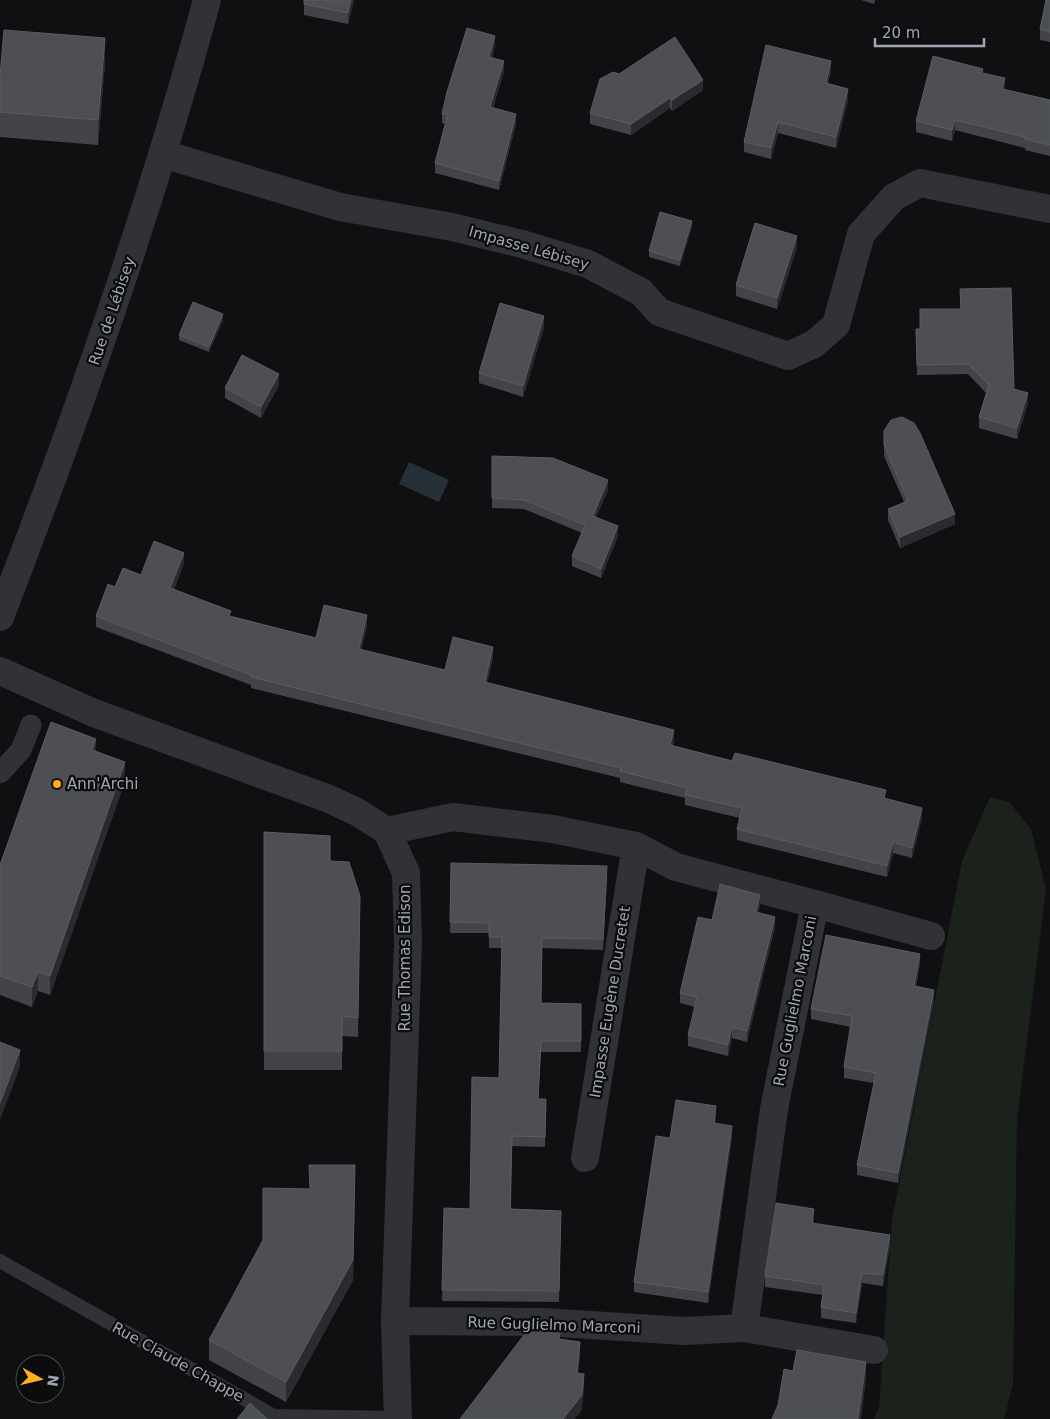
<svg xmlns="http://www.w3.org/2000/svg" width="1050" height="1419" font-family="'DejaVu Sans',sans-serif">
	<rect width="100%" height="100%" fill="#101012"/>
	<polygon fill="#1a221b" points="990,797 1009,802 1031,829 1046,889 1017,1120 1013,1384 1004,1419 874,1419 879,1407 892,1220 962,861"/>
	<polygon fill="#263037" points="409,462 449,480 439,502 399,484"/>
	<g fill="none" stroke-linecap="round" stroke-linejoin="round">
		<polyline stroke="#313238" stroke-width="14" points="0,1261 274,1416 398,1418"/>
		<polyline stroke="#313238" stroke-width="21" points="0,773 21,750 31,725"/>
		<g stroke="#313238" stroke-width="28">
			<polyline points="163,154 340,207 452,227 522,244 588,264 641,292 659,312 788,356 814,344 836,325 861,234 894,197 920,183 1050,209"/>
			<path d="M0,617C78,414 150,210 207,0"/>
			<polyline points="0,671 94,713 329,799 357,812 387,831 406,873 408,942 395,1321 398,1419"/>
			<polyline points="387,831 453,817 553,829 636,846 676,867 815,904 774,1109 744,1328"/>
			<polyline points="815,904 931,936"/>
			<polyline points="585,1158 636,846"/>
			<polyline points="395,1321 544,1322 684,1331 744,1328 874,1350"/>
		</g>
	</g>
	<g fill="#43444a">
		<polygon points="354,0 348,24 304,15 304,4"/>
		<polygon points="861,0 875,0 874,4"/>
		<polygon points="1050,0 1050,42 1040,40 1040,29"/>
		<polygon points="495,45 492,58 504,71 493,108 516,124 499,190 435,173 435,163 445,124 442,123 442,114"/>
		<polygon points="105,63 98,145 0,137 0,76"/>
		<polygon points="831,71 828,84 848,100 836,148 778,133 771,159 744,152 744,142"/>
		<polygon points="983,73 1004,89 1050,100 1050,156 1025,150 1025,148 955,130 952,141 916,132 916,121"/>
		<polygon points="619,74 703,90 672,111 670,108 631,135 590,124 590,113"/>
		<polygon points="692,226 680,266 649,257 649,251"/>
		<polygon points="797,247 777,309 736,296 736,285"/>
		<polygon points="223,320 209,352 179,340 179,335"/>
		<polygon points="544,327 523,397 479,383 479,373"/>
		<polygon points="916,329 1014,389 1028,403 1017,439 979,428 979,417 986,393 968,374 917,375"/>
		<polygon points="279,385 261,418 225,398 225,388"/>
		<polygon points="884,431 955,524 900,548 888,520 888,509 904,502 884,456"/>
		<polygon points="492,456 608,490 596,517 618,536 601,578 572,566 572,556 582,533 524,509 492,508"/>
		<polygon points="184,563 174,589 231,616 316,638 367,626 361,650 445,670 493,658 487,683 674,741 673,746 886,798 922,818 912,858 893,853 887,877 737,840 737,829 740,818 685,805 685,798 620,782 620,778 251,688 251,685 96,627 96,616 115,587 141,575"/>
		<polygon points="96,752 125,781 50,995 38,991 32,1007 0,995 0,865"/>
		<polygon points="264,832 330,861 360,896 358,1037 342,1036 342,1070 264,1070"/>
		<polygon points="451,863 607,877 603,950 542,948 541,1003 581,1004 581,1052 541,1052 538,1099 546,1099 545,1147 512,1146 511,1209 561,1211 559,1302 442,1301 444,1208 470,1209 499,1078 502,948 489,948 489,933 450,933"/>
		<polygon points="760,906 758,913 775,927 747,1042 732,1038 728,1056 688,1046 688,1035 695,1007 680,1003 680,993 712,920"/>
		<polygon points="920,964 916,987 934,1001 898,1183 857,1175 857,1165 874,1083 844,1078 844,1067 851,1027 811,1019 811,1009"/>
		<polygon points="716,1117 715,1124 732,1137 708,1303 634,1292 634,1282 670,1138"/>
		<polygon points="355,1184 353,1280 286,1402 209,1360 209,1340 309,1189"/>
		<polygon points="814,1220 814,1224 890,1246 883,1286 862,1283 856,1323 821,1318 821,1307 823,1295 765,1287 765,1276"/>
	</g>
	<g fill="#2a2b2f">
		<polygon points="351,0 354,0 348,24 348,13"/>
		<polygon points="495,36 495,45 489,66 489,57"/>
		<polygon points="105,38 105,63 98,145 98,120"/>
		<polygon points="504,61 504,71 490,117 490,107"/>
		<polygon points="831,61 831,71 826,94 826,83"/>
		<polygon points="1005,78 1005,89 1002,99 1002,89"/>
		<polygon points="703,80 703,90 672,111 672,100"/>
		<polygon points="848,89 848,100 836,148 836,137"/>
		<polygon points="670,98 670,108 631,135 631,124"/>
		<polygon points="516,114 516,124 499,190 499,181"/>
		<polygon points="955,120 955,130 952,141 952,130"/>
		<polygon points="778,122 778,133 771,159 771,148"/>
		<polygon points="692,221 692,226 680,266 680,260"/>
		<polygon points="797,236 797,247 777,309 777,298"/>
		<polygon points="223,314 223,320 209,352 209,347"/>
		<polygon points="544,316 544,327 523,397 523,386"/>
		<polygon points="279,374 279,385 261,418 261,407"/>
		<polygon points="1028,393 1028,403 1017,439 1017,428"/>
		<polygon points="608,480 608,490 593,525 593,516"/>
		<polygon points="955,514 955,524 900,548 900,537"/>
		<polygon points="618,526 618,536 601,578 601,569"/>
		<polygon points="184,553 184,563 170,598 170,588"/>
		<polygon points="367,615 367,626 359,660 359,649"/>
		<polygon points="493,647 493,658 485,693 485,682"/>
		<polygon points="674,730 674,741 670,756 670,745"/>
		<polygon points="96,739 96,758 92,750"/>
		<polygon points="125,762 125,781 50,995 50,976"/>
		<polygon points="922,808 922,818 912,858 912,848"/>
		<polygon points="893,842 893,853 887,877 887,866"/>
		<polygon points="607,866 607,877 603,950 603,939"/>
		<polygon points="760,895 760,906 756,923 756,912"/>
		<polygon points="775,917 775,927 747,1042 747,1031"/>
		<polygon points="920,954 920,964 914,997 914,986"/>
		<polygon points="38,972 38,991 32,1007 32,987"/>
		<polygon points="934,990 934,1001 898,1183 898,1173"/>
		<polygon points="732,1027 732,1038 728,1056 728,1045"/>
		<polygon points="20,1050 20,1067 0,1120 0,1103"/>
		<polygon points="716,1106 716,1117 714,1134 714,1123"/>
		<polygon points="732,1126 732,1137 708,1303 708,1292"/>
		<polygon points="355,1184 353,1280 286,1402 286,1382"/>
		<polygon points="814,1209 814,1220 812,1234 812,1223"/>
		<polygon points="890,1235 890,1246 883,1286 883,1275"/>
		<polygon points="862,1273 862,1283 856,1323 856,1313"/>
		<polygon points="580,1342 580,1357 577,1388 577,1373"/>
		<polygon points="866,1362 866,1381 861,1419 858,1419"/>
		<polygon points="584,1374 584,1389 582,1410 575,1419 563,1419"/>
	</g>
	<g fill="#4d4f55" stroke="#5a5d64">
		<polygon points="304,0 351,0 348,13 304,4"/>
		<polygon points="1046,0 1050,0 1050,32 1040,29"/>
		<polygon points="467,28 495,36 489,57 504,61 490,107 516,114 499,181 435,163 448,114 442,114 447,92"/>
		<polygon points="4,30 105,38 98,120 0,112 0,76"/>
		<polygon points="675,37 703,80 672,100 670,98 631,124 590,113 600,79 613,72 619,74"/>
		<polygon points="766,45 831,61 826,83 848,89 836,137 778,122 771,148 744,142"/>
		<polygon points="933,56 983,69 982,73 1005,78 1002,89 1050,100 1050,145 1025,139 1025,137 955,120 952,130 916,121"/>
		<polygon points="660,212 692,221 680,260 649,251"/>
		<polygon points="755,223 797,236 777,298 736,285"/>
		<polygon points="1011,288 1014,389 1028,393 1017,428 979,417 989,385 968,364 917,365 916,329 920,329 920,309 961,309 960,289"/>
		<polygon points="193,302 223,314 209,347 179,335"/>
		<polygon points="500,303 544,316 523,386 479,373"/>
		<polygon points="242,355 279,374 261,407 225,388"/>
		<polygon points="902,417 914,423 920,433 955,514 900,537 888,509 908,501 884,445 884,431 891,420"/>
		<polygon points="492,456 553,458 608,480 593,516 618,526 601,569 572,556 585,525 524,500 492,498"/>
		<polygon points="154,541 184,553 170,588 231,611 229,616 316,638 324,605 367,615 359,649 445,670 453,637 493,647 485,682 674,730 670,745 732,761 735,753 886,790 884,798 922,808 912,848 893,842 887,866 737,829 742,808 685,795 687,788 620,771 621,768 251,677 251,675 96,616 108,584 115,587 123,568 141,575"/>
		<polygon points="51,722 96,739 92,750 125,762 50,976 38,972 32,987 0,976 0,865"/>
		<polygon points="264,832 330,836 330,861 349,862 360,896 358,1018 342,1016 342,1051 264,1051"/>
		<polygon points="451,863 607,866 603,939 542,938 541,1003 581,1004 581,1041 541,1041 538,1099 546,1099 545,1137 512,1136 510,1209 561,1211 559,1291 442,1290 444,1208 470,1209 472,1077 499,1078 502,937 489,937 489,923 450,922"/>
		<polygon points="720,884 760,895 756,912 775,917 747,1031 732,1027 728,1045 688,1035 697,997 680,993 698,917 712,920"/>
		<polygon points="826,935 920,954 914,986 934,990 898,1173 857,1165 876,1073 844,1067 852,1016 811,1009"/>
		<polygon points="0,1042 20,1050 0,1103"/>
		<polygon points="676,1100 716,1106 714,1123 732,1126 708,1292 634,1282 656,1136 670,1138"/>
		<polygon points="309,1165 355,1165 353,1260 286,1382 209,1340 263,1240 263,1188 310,1189"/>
		<polygon points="776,1203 814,1209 812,1223 890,1235 883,1275 862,1273 856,1313 821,1307 824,1285 765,1276"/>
		<polygon points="534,1322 559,1323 559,1326 561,1326 559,1339 580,1342 577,1373 584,1374 582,1395 563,1419 460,1419"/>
		<polygon points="797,1350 866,1362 858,1419 772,1419 778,1405 784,1369 793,1371"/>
		<polygon points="250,1403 267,1419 237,1419"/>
	</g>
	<circle fill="#ffaf1c" stroke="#0c0c0d" stroke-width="2" cx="57" cy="784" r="5"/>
	<g text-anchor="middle" stroke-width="4.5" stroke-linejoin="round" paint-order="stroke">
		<g font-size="15" fill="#a0a7b4" stroke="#0c0c0d">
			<text transform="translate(529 248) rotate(16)" y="5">Impasse Lébisey</text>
			<text transform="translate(112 311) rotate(-71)" y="5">Rue de Lébisey</text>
			<text transform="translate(405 958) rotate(-90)" y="5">Rue Thomas Edison</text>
			<text transform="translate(795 1001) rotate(-79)" y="5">Rue Guglielmo Marconi</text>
			<text transform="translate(610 1002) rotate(-81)" y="5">Impasse Eugène Ducretet</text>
			<text transform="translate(554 1325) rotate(2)" y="5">Rue Guglielmo Marconi</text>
			<text transform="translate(178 1362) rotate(29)" y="5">Rue Claude Chappe</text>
		</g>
		<g font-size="15" fill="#a0a7b4" stroke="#0c0c0d" text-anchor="start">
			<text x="67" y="789">Ann'Archi</text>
		</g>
	</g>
	<g transform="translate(40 1379) rotate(98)"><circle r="24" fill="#0c0c0d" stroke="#474a50"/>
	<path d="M0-4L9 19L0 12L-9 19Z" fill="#ffaf1c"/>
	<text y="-8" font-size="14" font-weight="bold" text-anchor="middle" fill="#a0a7b4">N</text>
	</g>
	<path d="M875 38v8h109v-8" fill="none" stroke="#a0a7b4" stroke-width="2.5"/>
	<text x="882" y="38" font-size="15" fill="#a0a7b4" stroke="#0c0c0d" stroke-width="4" paint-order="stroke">20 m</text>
</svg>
